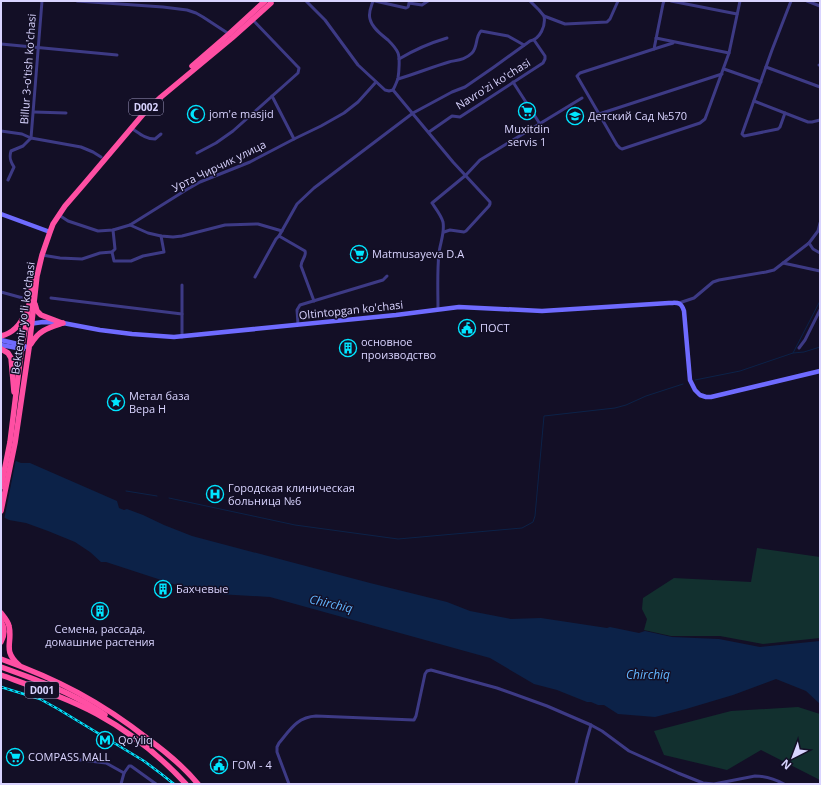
<svg xmlns="http://www.w3.org/2000/svg" width="821" height="785" font-family="'Open Sans',sans-serif">
	<rect width="100%" height="100%" fill="#130f26"/>
	<g fill="#12302f">
		<polygon points="757,548 820,557 820,638 763,644 720,636 671,636 644,630 647,619 642,609 643,598 674,578 751,582"/>
		<polygon points="798,707 820,714 820,780 761,750 727,770 664,755 654,731 731,711"/>
	</g>
	<polygon fill="#0c2248" points="1,455 21,463 30,463 117,501 119,508 124,510 127,509 143,515 164,525 192,536 370,583 447,602 470,611 511,619 541,618 607,628 610,627 639,633 645,631 672,637 719,639 760,647 820,641 820,704 806,691 776,679 733,695 686,709 655,717 618,714 604,705 598,705 591,702 587,702 557,690 534,684 490,658 270,597 201,593 106,562 101,562 90,552 75,542 48,531 26,523 9,520 1,516"/>
	<polygon fill="#130f26" points="3,454 16,459 4,520 1,519 1,466"/>
	<g fill="none" stroke-linecap="round" stroke-linejoin="round">
		<g stroke="#0c2248" stroke-width="1">
			<polyline points="793,353 820,301"/>
			<polyline points="695,380 740,371 793,353 804,352 820,347"/>
			<polyline points="126,491 157,496"/>
			<polyline points="169,498 295,525 398,539 522,528 533,522 535,516 544,416 615,408 626,405 646,396 683,384"/>
		</g>
		<g stroke="#3d3a85" stroke-width="3">
			<polyline points="77,1 163,7 187,10 196,13 203,17 229,34"/>
			<polyline points="306,1 325,20 358,65 385,90 389,91 393,90 453,162 490,202 490,204 489,206 466,231 464,232 450,230 444,232"/>
			<path d="M373,1C371,7 368,13 370,19C372,28 382,35 388,40C392,44 396,48 398,53C400,58 399,72 398,78C397,82 395,86 393,90"/>
			<polyline points="375,1 406,8 408,7 410,1"/>
			<polyline points="530,1 539,10 544,16 565,24 607,22 610,19 618,1"/>
			<polyline points="664,1 663,4 654,49 580,73 577,76 617,145 620,148 622,149 700,123 705,119 729,53 740,1"/>
			<polyline points="671,1 737,14"/>
			<polyline points="807,1 820,6"/>
			<polyline points="409,3 422,5 428,1"/>
			<polyline points="656,38 729,53"/>
			<polyline points="1,44 117,55"/>
			<polyline points="654,49 673,43"/>
			<path d="M399,59C414,50 430,43 447,38"/>
			<polyline points="819,65 820,65"/>
			<polyline points="766,67 820,87"/>
			<polyline points="724,69 761,82"/>
			<path d="M398,79C415,74 432,67 449,62C457,60 465,60 472,53C478,47 475,37 481,31L508,36L524,45"/>
			<polyline points="513,82 540,124"/>
			<polyline points="272,96 294,139"/>
			<polyline points="754,101 808,122 812,122 820,120"/>
			<polyline points="34,112 66,113"/>
			<polyline points="785,113 780,127 778,129 744,136 742,134 772,50 791,1"/>
			<polyline points="599,114 722,74"/>
			<path d="M131,128C139,133 145,139 155,139L161,134"/>
			<polyline points="1,131 22,134 31,138 81,147 93,152 101,157"/>
			<polyline points="429,132 452,116 460,117 543,63 545,59 545,56 534,40"/>
			<polyline points="197,153 216,143 233,131 298,73 299,68 297,66 252,19"/>
			<path d="M8,180L14,167C10,161 9,157 11,151L23,146L31,138L42,1"/>
			<polyline points="59,215 68,221 98,231 113,230 130,225 186,190 200,182 250,162 294,139 321,126 344,113 358,102 376,82"/>
			<polyline points="130,225 148,233 161,236 173,237 182,236 225,225 258,224 282,231"/>
			<path d="M279,236L305,251C307,256 301,260 301,266L314,301"/>
			<polyline points="809,243 813,249 820,253"/>
			<polyline points="112,252 115,249 113,230"/>
			<polyline points="42,255 60,258 82,259 100,253 112,252 114,261 131,261 143,256 164,252 161,236"/>
			<polyline points="783,263 820,271"/>
			<path d="M255,277L276,239L279,236L297,204L314,188L413,113L452,92L465,87L494,67L530,41C540,39 546,26 544,16"/>
			<polyline points="182,285 182,337"/>
			<polyline points="1,292 30,300"/>
			<polyline points="51,298 182,314"/>
			<polyline points="679,303 694,298 713,282 719,280 766,272 774,270 809,243 818,231 820,223"/>
			<path d="M438,309C438,291 437,271 439,253C440,243 445,233 443,222C441,215 436,209 432,203L466,175L480,160L582,98"/>
			<polyline points="298,324 297,310 300,305 383,280 387,276"/>
			<polyline points="799,348 805,340 820,310"/>
			<polyline points="49,759 57,755 65,758 106,763 124,773"/>
			<polyline points="121,784 124,773 129,766 131,766 156,784"/>
			<path d="M289,784L277,752V747L279,743C290,730 297,717 316,716L414,720L416,716L425,674L427,671L431,670L497,688L547,706L591,725L602,731L629,751L678,773L703,783L714,784L755,776C766,776 775,779 784,784"/>
			<polyline points="576,784 587,739 591,725"/>
		</g>
		<g stroke="#6f6bff" stroke-width="4.5">
			<polyline points="1,214 50,232"/>
			<path d="M29,324L43,322L63,323L100,330L132,334L174,337L396,315L459,307L542,311L669,303C677,303 681,301 684,311L690,380L695,390L700,395L706,397H711L820,371"/>
			<polyline points="1,340 22,345 29,348"/>
			<polyline points="1,345 23,349"/>
		</g>
		<g stroke="#ff4fa3" stroke-width="5.5">
			<polyline points="192,66 229,34 265,1"/>
			<polyline points="35,304 37,311 41,315 62,323"/>
			<path d="M1,336C14,333 21,324 26,312"/>
			<path d="M31,344C39,330 48,328 63,323"/>
			<polyline points="1,349 8,353 11,358 14,392"/>
			<polyline points="1,487 10,442 22,345 26,325 33,278"/>
			<polyline points="1,511 15,443 29,348 37,276 42,255 50,232 53,224 65,206 84,184 145,112 161,97 232,38 271,3"/>
			<path d="M1,613C4,617 8,621 9,626C13,643 2,650 19,665"/>
			<path d="M1,621C5,628 5,635 1,642"/>
			<path d="M1,659C57,679 101,702 148,739C166,752 184,767 198,784"/>
			<path d="M1,667C29,677 57,687 84,702C91,706 98,710 105,715"/>
			<path d="M1,675C34,687 67,698 97,714C130,732 161,757 186,784"/>
		</g>
		<g stroke="#00e5ff" stroke-width="2.5">
			<polyline id="rail" points="1,687 40,699 58,709 144,761 160,773 174,784"/>
		</g>
		<use href="#rail" stroke="#130f26" stroke-width="1" stroke-dasharray="3" stroke-linecap="butt"/>
	</g>
	<defs>
		<g id="supermarket-ring" transform="scale(0.9)"><circle r="9.5" fill="#130f26" stroke="#00e5ff" stroke-width="1.5"/><path d="M-6-5.5h2.5l.6 2H6L4.5 2H-2.5L-4.4-4H-6ZM-1.5 3.2a1.3 1.3 0 1 0 .1 0ZM3 3.2a1.3 1.3 0 1 0 .1 0Z" fill="#00e5ff"/></g>
		<g id="mosque-ring" transform="scale(0.9)"><circle r="9.5" fill="#130f26" stroke="#00e5ff" stroke-width="1.5"/><path d="M3.5-4.9A6 6 0 1 0 3.5 4.9A5 5 0 1 1 3.5-4.9Z" fill="#00e5ff"/></g>
		<g id="school-ring" transform="scale(0.9)"><circle r="9.5" fill="#130f26" stroke="#00e5ff" stroke-width="1.5"/><path d="M0-5L7-2L0 1L-7-2ZM-4 1L0 2.5L4 1V4Q0 6-4 4Z" fill="#00e5ff"/></g>
		<g id="civic-ring" transform="scale(0.9)"><circle r="9.5" fill="#130f26" stroke="#00e5ff" stroke-width="1.5"/><path d="M-.6-6.5H3V-4.5H.6V-3L4-1V1h2V6H-6V1h2V-1L-.6-3ZM-1.2 2.5V6h2.4V2.5Z" fill="#00e5ff"/></g>
		<g id="building-ring" transform="scale(0.9)"><circle r="9.5" fill="#130f26" stroke="#00e5ff" stroke-width="1.5"/><path d="M-4-6H4V6H1V3H-1V6H-4ZM-2.5-4.3h1.7v1.8h-1.7ZM.8-4.3h1.7v1.8H.8ZM-2.5-1h1.7V.8h-1.7ZM.8-1h1.7V.8H.8Z" fill="#00e5ff"/></g>
		<g id="sight-ring" transform="scale(0.9)"><circle r="9.5" fill="#130f26" stroke="#00e5ff" stroke-width="1.5"/><path d="M0-6L1.8-2.2L6-1.7L2.9 1.2L3.7 5.4L0 3.3L-3.7 5.4L-2.9 1.2L-6-1.7L-1.8-2.2Z" fill="#00e5ff"/></g>
		<g id="hospital-ring" transform="scale(0.9)"><circle r="9.5" fill="#130f26" stroke="#00e5ff" stroke-width="1.5"/><path d="M-5-5h3v3.5h4V-5h3V5h-3V1.5h-4V5h-3Z" fill="#00e5ff"/></g>
		<g id="metro-ring" transform="scale(0.9)"><circle r="9.5" fill="#130f26" stroke="#00e5ff" stroke-width="1.5"/><path d="M-5.5 5V-5H-3L0 0L3-5H5.5V5H3V-.5L0 4L-3-.5V5Z" fill="#00e5ff"/></g>
	</defs>
	<g fill-rule="evenodd">
		<use href="#supermarket-ring" x="527" y="111"/>
		<use href="#mosque-ring" x="196" y="114"/>
		<use href="#school-ring" x="575" y="116"/>
		<use href="#supermarket-ring" x="359" y="254"/>
		<use href="#civic-ring" x="467" y="328"/>
		<use href="#building-ring" x="348" y="348"/>
		<use href="#sight-ring" x="116" y="402"/>
		<use href="#hospital-ring" x="215" y="494"/>
		<use href="#building-ring" x="163" y="589"/>
		<use href="#building-ring" x="100" y="611"/>
		<use href="#metro-ring" x="105" y="740"/>
		<use href="#supermarket-ring" x="15" y="757"/>
		<use href="#civic-ring" x="219" y="765"/>
	</g>
	<g text-anchor="middle" stroke-width="3" stroke-linejoin="round" paint-order="stroke">
		<g fill="#130f26" stroke="#9e99be" stroke-width="1">
			<rect x="129" y="99" width="34" height="16" rx="3"/>
			<rect x="25" y="682" width="34" height="16" rx="3"/>
		</g>
		<g font-size="10" font-weight="bold" fill="#d9d4ff">
			<text x="146" y="111">D002</text>
			<text x="42" y="694">D001</text>
		</g>
		<g font-size="11" fill="#d9d4ff" stroke="#130f26">
			<text transform="translate(28 69) rotate(-86)" y="4">Billur 3-o'tish ko'chasi</text>
			<text transform="translate(493 84) rotate(-32)" y="4">Navro'zi ko'chasi</text>
			<text transform="translate(219 166) rotate(-26)" y="4">Урта Чирчик улица</text>
			<text transform="translate(351 310) rotate(-6)" y="4">Oltintopgan ko'chasi</text>
			<text transform="translate(23 318) rotate(-82)" y="4">Bektemir yo'li ko'chasi</text>
		</g>
		<g font-size="11" fill="#d9d4ff" stroke="#130f26" text-anchor="start">
			<text x="209" y="118">jom'e masjid</text>
			<text x="588" y="120">Детский Сад №570</text>
			<text x="527" y="133" text-anchor="middle">Muxitdin<tspan x="527" dy="13">servis 1</tspan></text>
			<text x="372" y="258">Matmusayeva D.A</text>
			<text x="480" y="332">ПОСТ</text>
			<text x="361" y="346">основное<tspan x="361" dy="13">производство</tspan></text>
			<text x="129" y="400">Метал база<tspan x="129" dy="13">Вера Н</tspan></text>
			<text x="228" y="492">Городская клиническая<tspan x="228" dy="13">больница №6</tspan></text>
			<text x="176" y="593">Бахчевые</text>
			<text x="100" y="633" text-anchor="middle">Семена, рассада,<tspan x="100" dy="13">домашние растения</tspan></text>
			<text x="118" y="744">Qo‘yliq</text>
			<text x="28" y="761">COMPASS MALL</text>
			<text x="232" y="769">ГОМ - 4</text>
		</g>
		<g font-size="12" font-style="italic" fill="#62b6ff" stroke="#130f26">
			<text transform="translate(331 604) rotate(13)" y="4">Chirchiq</text>
			<text x="648" y="679">Chirchiq</text>
		</g>
	</g>
	<rect width="821" height="785" fill="none" stroke="#d9d4ff" stroke-width="4"/>
	<g transform="translate(793 757) rotate(222)" stroke="#130f26" stroke-width="3" paint-order="stroke">
	<path d="M0-3L7 15L0 10L-7 15Z" fill="#d9d4ff"/>
	<text y="-6" font-size="11" font-weight="bold" text-anchor="middle" fill="#d9d4ff">N</text>
	</g>
</svg>
